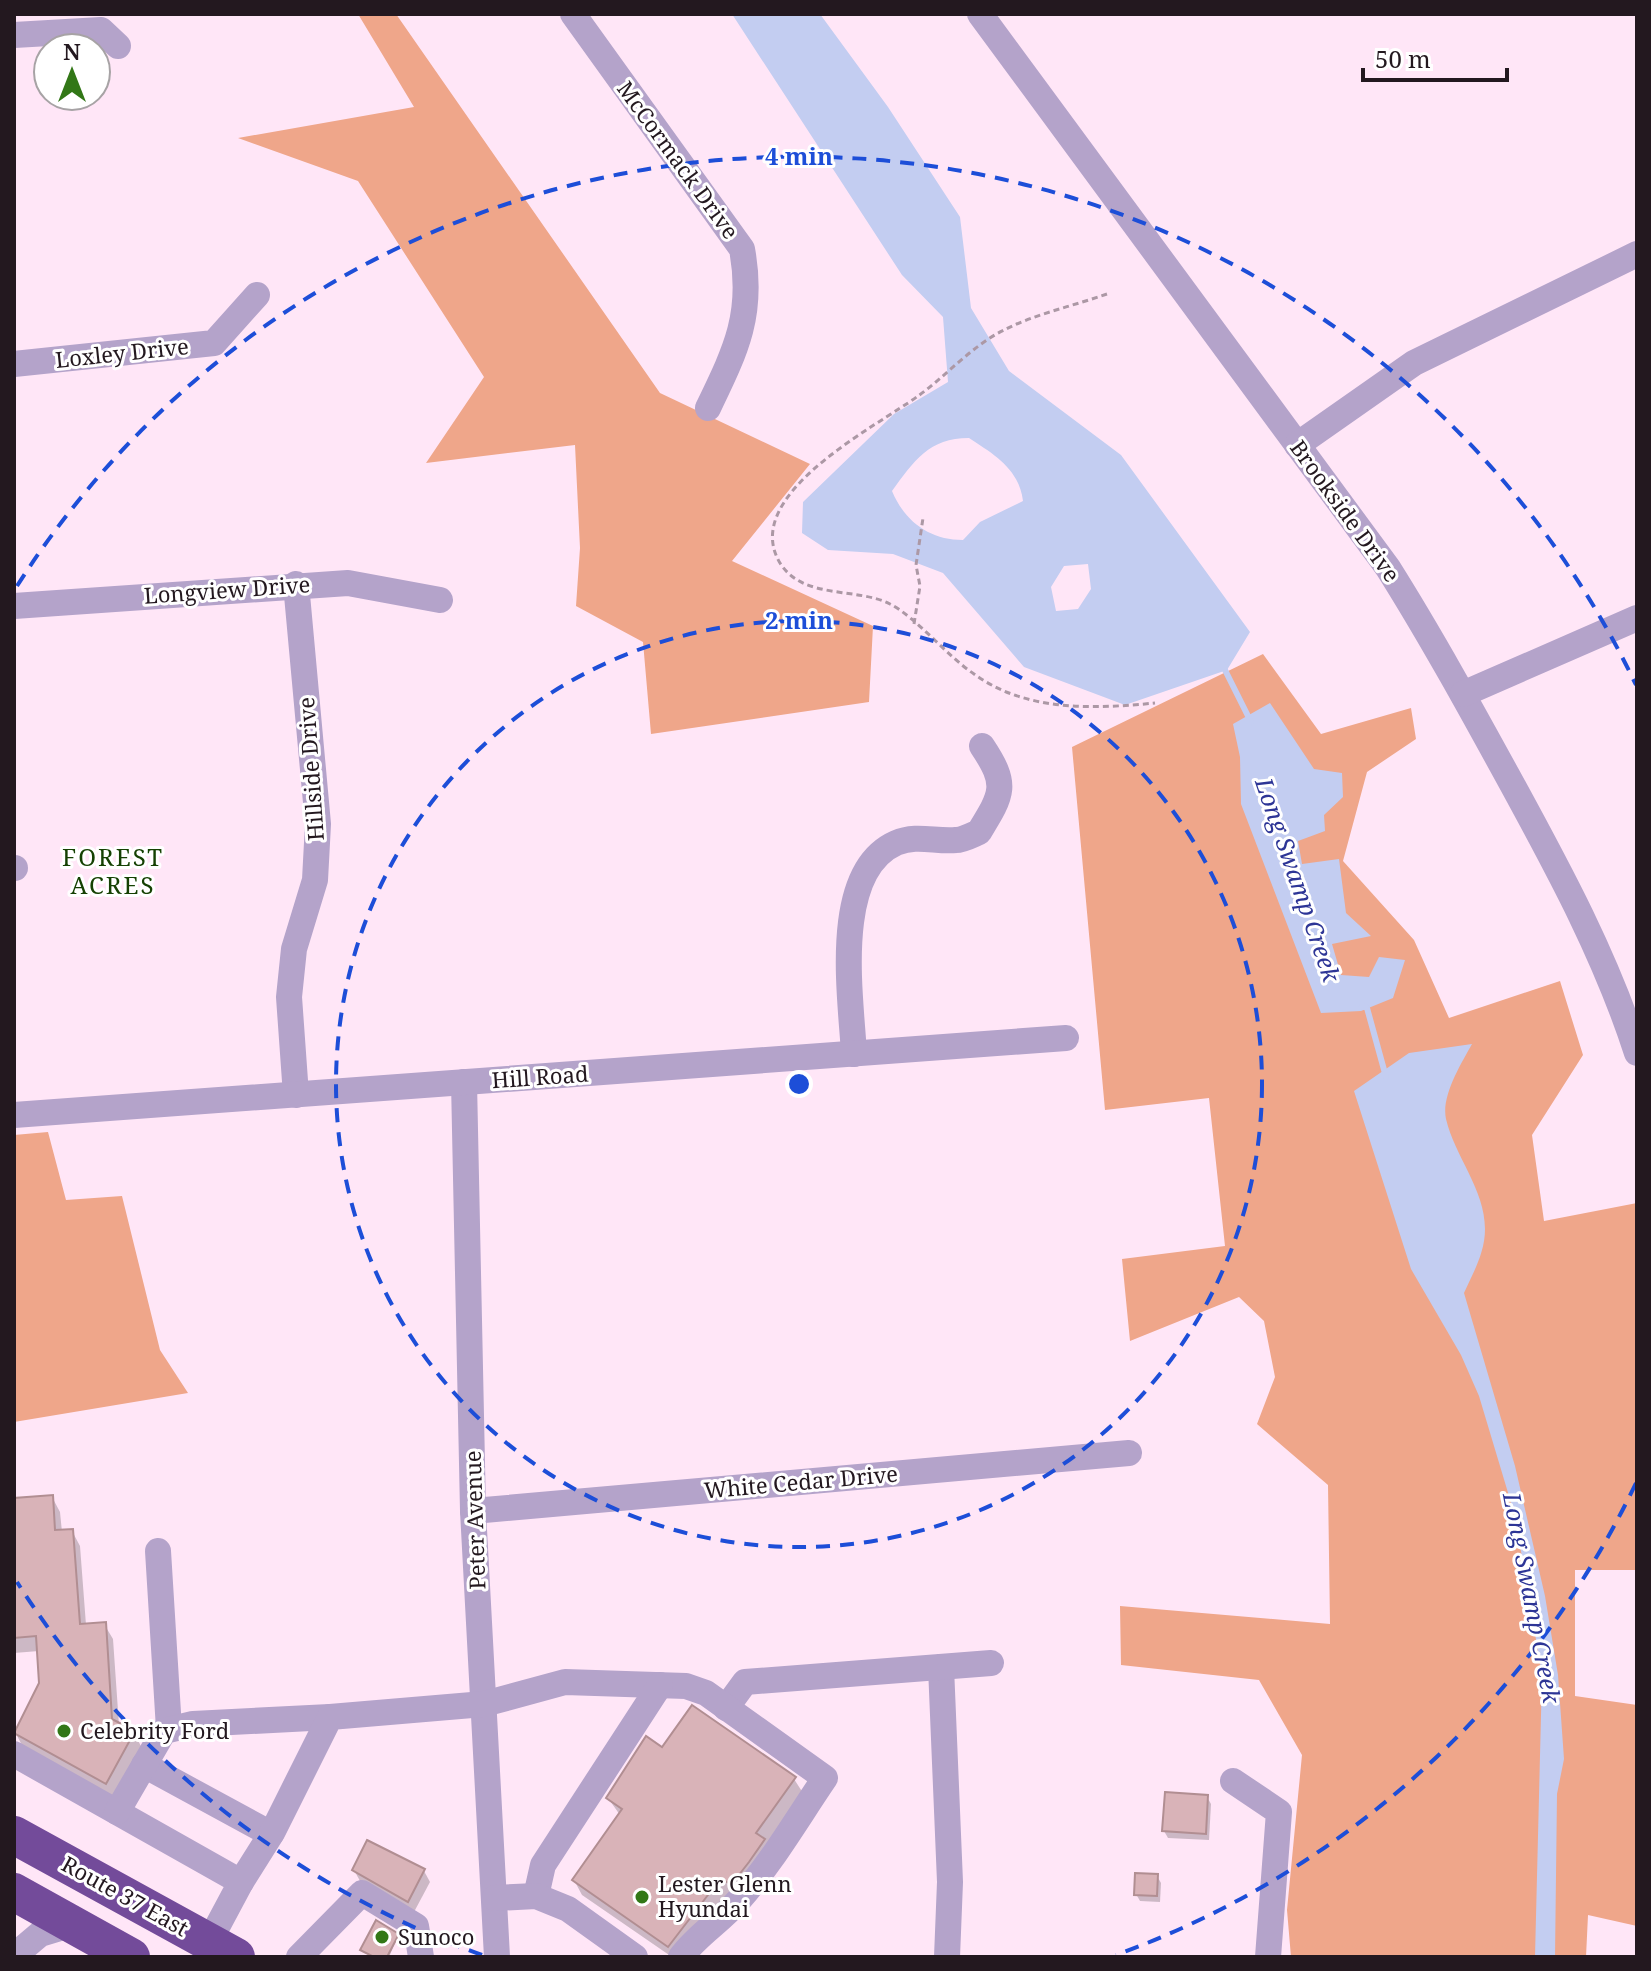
<svg xmlns="http://www.w3.org/2000/svg" width="1651" height="1971" font-family="'Noto Serif',serif">
	<rect width="100%" height="100%" fill="#ffe6f7"/>
	<g fill="#efa68a">
		<polygon points="358,14 396,14 660,393 810,464 732,561 873,626 869,702 651,734 643,642 576,606 580,548 575,445 426,463 484,377 358,181 238,138 414,107"/>
		<polygon points="1263,654 1321,734 1411,708 1416,739 1367,772 1343,861 1414,940 1449,1018 1560,981 1583,1055 1532,1135 1544,1221 1637,1203 1637,1570 1575,1570 1575,1696 1637,1705 1637,1926 1588,1915 1586,1957 1291,1957 1287,1910 1302,1755 1259,1680 1121,1665 1120,1606 1330,1624 1328,1485 1257,1424 1275,1377 1264,1321 1239,1297 1130,1341 1122,1259 1225,1246 1209,1098 1105,1110 1072,747"/>
		<polygon points="48,1132 66,1200 122,1196 160,1350 188,1393 14,1422 14,1135"/>
	</g>
	<g fill="#c3cdf1" fill-rule="evenodd">
		<path d="M732,14H820L888,107L960,217L971,308L1009,371L1121,455L1250,632L1227,670L1125,705L1024,667L943,573L893,554L828,550L802,533L803,502L894,414L948,382L943,317L902,275ZM969,438C995,455 1019,469 1023,501L980,522L963,540C930,540 905,522 892,491C914,461 929,438 969,438ZM1088,564L1091,589L1078,609L1056,611L1051,587L1064,566Z"/>
		<polygon points="1270,703 1314,769 1342,773 1343,797 1324,815 1325,831 1298,841 1302,864 1339,859 1346,913 1371,936 1332,944 1341,975 1369,977 1379,957 1405,960 1393,998 1361,1011 1321,1013 1241,804 1240,757 1233,724"/>
		<path d="M1472,1044C1461,1064 1441,1096 1446,1119C1455,1157 1485,1189 1485,1229C1485,1253 1473,1273 1464,1293L1515,1466L1545,1596L1558,1675L1564,1759L1557,1794L1555,1957H1535L1542,1675L1515,1516L1479,1396L1461,1355L1411,1269L1354,1091L1409,1053Z"/>
	</g>
	<g fill="#0003">
		<polygon points="52,1497 60,1512 62,1532 72,1531 80,1546 86,1625 104,1624 113,1639 119,1725 134,1733 142,1748 115,1797 23,1747 15,1732 42,1684 39,1651 14,1653 14,1500"/>
		<polygon points="662,1750 794,1779 803,1793 740,1898 672,1957 582,1895 574,1880 620,1815 608,1798"/>
		<polygon points="1207,1797 1211,1804 1209,1840 1168,1838 1164,1831"/>
		<polygon points="354,1870 424,1871 430,1882 414,1912 360,1881"/>
		<polygon points="1157,1876 1161,1883 1160,1902 1140,1901 1136,1894"/>
		<polygon points="398,1936 389,1957 373,1957 363,1950"/>
	</g>
	<g fill="none" stroke-linecap="round" stroke-linejoin="round">
		<g stroke="#c3cdf1" stroke-width="6">
			<polyline points="1222,664 1251,722"/>
			<polyline points="1362,1006 1367,1008 1386,1077"/>
		</g>
	</g>
	<g fill="#d9b3b8" stroke="#b18e92" stroke-width="2">
		<polygon points="53,1495 55,1530 73,1529 80,1624 106,1622 112,1719 135,1731 106,1784 14,1733 39,1683 36,1636 14,1638 14,1498"/>
		<polygon points="692,1705 796,1777 756,1833 765,1839 749,1862 731,1885 721,1878 668,1947 572,1880 622,1809 606,1798 646,1736 662,1747"/>
		<polygon points="1165,1792 1208,1795 1206,1834 1162,1831"/>
		<polygon points="367,1840 425,1869 408,1902 352,1870"/>
		<polygon points="1135,1873 1158,1874 1157,1896 1134,1895"/>
		<polygon points="376,1920 399,1934 387,1957 374,1957 360,1950"/>
	</g>
	<g fill="none" stroke-linecap="round" stroke-linejoin="round">
		<g stroke="#ac98a5" stroke-width="3" stroke-dasharray="6 4" stroke-linecap="butt">
			<path d="M1107,294C1073,306 1035,314 1004,330C973,345 946,376 918,396C876,427 739,495 780,563C803,600 857,587 890,604C917,618 947,656 974,674C1026,712 1094,709 1155,703"/>
			<polyline points="914,624 920,586 916,565 923,518"/>
		</g>
		<g stroke="#b4a3ca" stroke-width="26">
			<path d="M573,14L742,249C754,314 736,350 708,408"/>
			<path d="M980,14L1388,568C1432,638 1472,711 1512,784C1560,872 1606,957 1637,1053"/>
			<polyline points="14,35 101,30 118,46"/>
			<polyline points="14,364 214,343 257,295"/>
			<polyline points="1297,445 1414,363 1637,254"/>
			<polyline points="296,584 318,824 315,880 294,949 289,997 296,1095"/>
			<polyline points="14,606 348,583 440,600"/>
			<polyline points="1463,694 1637,618"/>
			<polyline points="14,868 15,868"/>
			<path d="M854,1054C851,997 831,872 896,843C917,834 935,842 956,840C963,840 972,835 979,832C1003,793 1008,785 982,746"/>
			<polyline points="464,1082 473,1511 497,1957"/>
			<polyline points="14,1115 1066,1038"/>
			<polyline points="473,1511 1129,1453"/>
			<polyline points="158,1551 169,1729"/>
			<polyline points="941,1667 950,1882 947,1957"/>
			<polyline points="726,1708 745,1682 991,1663"/>
			<polyline points="14,1754 241,1882 209,1942"/>
			<polyline points="144,1765 271,1834"/>
			<polyline points="1233,1781 1279,1812 1268,1957"/>
			<polyline points="117,1812 164,1731 193,1724 330,1717"/>
			<path d="M241,1882L273,1831L330,1717L484,1704L565,1682L686,1686L706,1693L825,1778C797,1819 771,1864 738,1901C720,1922 697,1935 681,1957"/>
			<polyline points="536,1896 543,1865 660,1685"/>
			<polyline points="495,1898 536,1896 568,1909 635,1957"/>
			<polyline points="14,1956 40,1934 73,1924"/>
			<polyline points="299,1957 362,1893 416,1926 421,1957"/>
		</g>
		<g stroke="#734b9a" stroke-width="38">
			<polyline points="14,1835 236,1957"/>
			<polyline points="14,1892 131,1957"/>
		</g>
	</g>
	<g fill="none" stroke="#1d4ed8" stroke-width="4" stroke-dasharray="14 10">
		<circle cx="799" cy="1084" r="463"/>
		<path d="M1636 1483A927 927 0 0 1 1116 1955M482 1955A927 927 0 0 1 17 1582M17 586A927 927 0 0 1 1636 685"/>
	</g>
	<g fill="#327717" stroke="#fff" stroke-width="3">
		<circle cx="64" cy="1731" r="8"/>
		<circle cx="642" cy="1897" r="8"/>
		<circle cx="382" cy="1937" r="8"/>
	</g>
	<g text-anchor="middle" stroke-width="6" stroke-linejoin="round" paint-order="stroke">
		<g font-size="22" fill="#23181f" stroke="#fff">
			<text transform="translate(678 160) rotate(54)" y="8">McCormack Drive</text>
			<text transform="translate(122 353) rotate(-6)" y="8">Loxley Drive</text>
			<text transform="translate(1345 511) rotate(54)" y="8">Brookside Drive</text>
			<text transform="translate(227 590) rotate(-4)" y="8">Longview Drive</text>
			<text transform="translate(311 769) rotate(-94)" y="8">Hillside Drive</text>
			<text transform="translate(540 1077) rotate(-4)" y="8">Hill Road</text>
			<text transform="translate(801 1482) rotate(-5)" y="8">White Cedar Drive</text>
			<text transform="translate(475 1520) rotate(-92)" y="8">Peter Avenue</text>
			<text transform="translate(125 1896) rotate(29)" y="8">Route 37 East</text>
		</g>
		<g font-size="22" fill="#23181f" stroke="#fff" text-anchor="start">
			<text x="80" y="1739">Celebrity Ford</text>
			<text x="658" y="1892">Lester Glenn<tspan x="658" dy="25">Hyundai</tspan></text>
			<text x="398" y="1945">Sunoco</text>
		</g>
		<g font-size="24" letter-spacing="2" fill="#154103" stroke="#fff">
			<text x="113" y="866">FOREST<tspan x="113" dy="28">ACRES</tspan></text>
		</g>
		<g font-size="24" font-style="italic" fill="#2d3596" stroke="#fff">
			<text transform="translate(1297 880) rotate(71)" y="8">Long Swamp Creek</text>
			<text transform="translate(1531 1598) rotate(79)" y="8">Long Swamp Creek</text>
		</g>
	</g>
	<circle cx="799" cy="1084" r="12" fill="#1d4ed8" stroke="#fff" stroke-width="4"/>
	<g font-size="24" text-anchor="middle" font-weight="bold" fill="#1d4ed8" stroke="#fff" stroke-width="6" stroke-linejoin="round" paint-order="stroke">
		<text x="799" y="165">4 min</text>
		<text x="799" y="629">2 min</text>
	</g>
	<rect width="1651" height="1971" fill="none" stroke="#23181f" stroke-width="32"/>
	<g transform="translate(72 72)"><circle r="38" fill="#ffffff" stroke="#a7a3a5" stroke-width="2"/>
	<path d="M0-6L14 30L0 20L-14 30Z" fill="#327717"/>
	<text y="-12" font-size="22" font-weight="bold" text-anchor="middle" fill="#23181f">N</text>
	</g>
	<path d="M1363 68v12h144v-12" fill="none" stroke="#23181f" stroke-width="4"/>
	<text x="1375" y="68" font-size="24" fill="#23181f" stroke="#ffffff" stroke-width="6" paint-order="stroke">50 m</text>
</svg>
